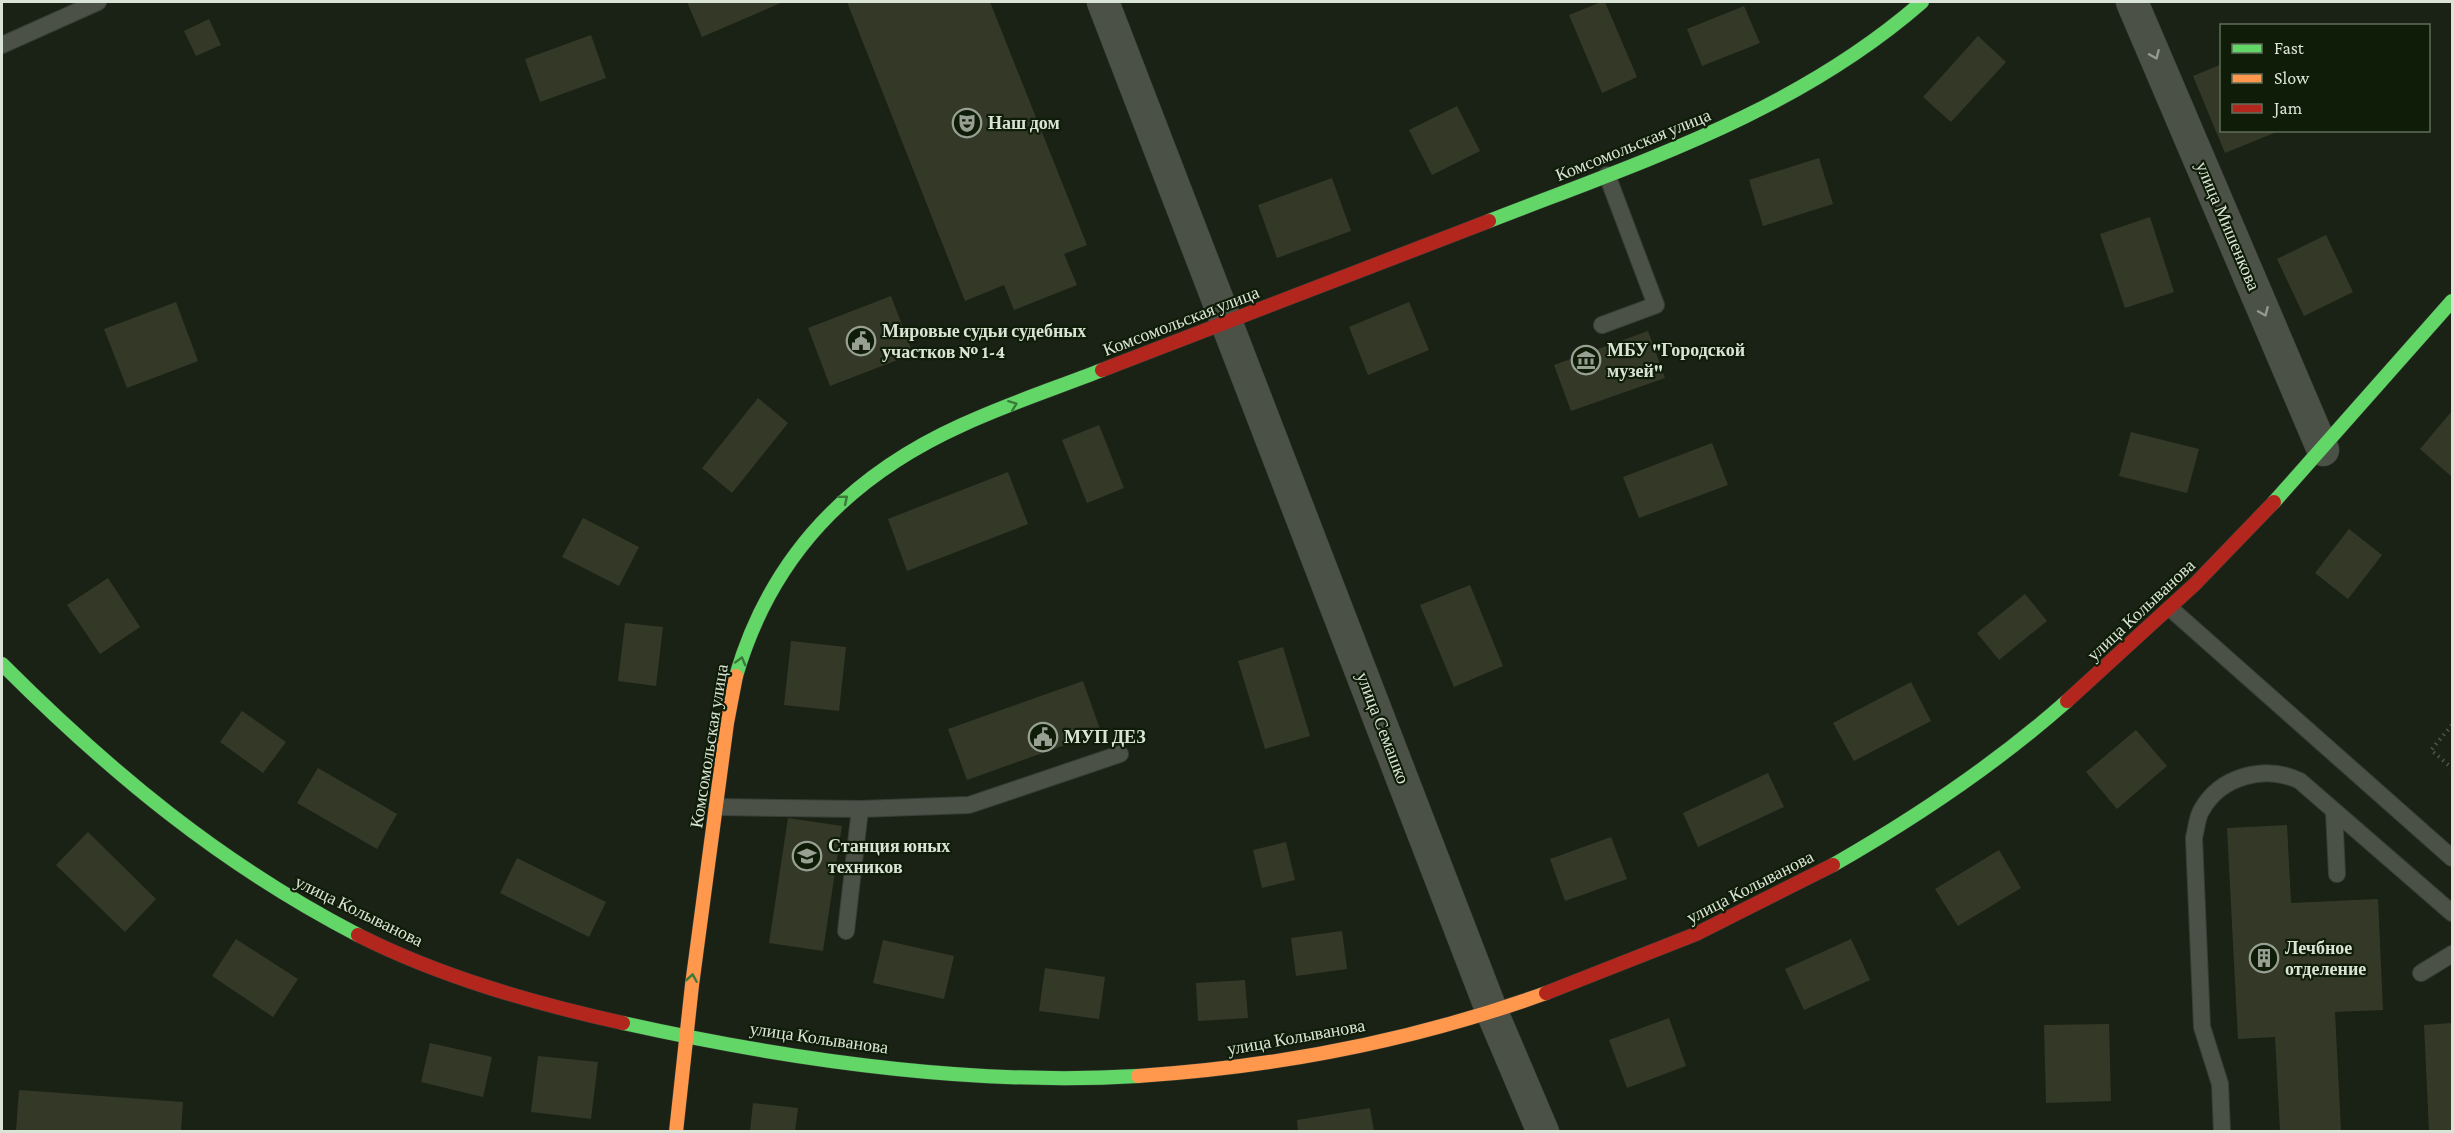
<svg xmlns="http://www.w3.org/2000/svg" width="2454" height="1133" font-family="'Crimson Pro',serif">
	<rect width="100%" height="100%" fill="#1a2216"/>
	<g fill="#343927">
		<polygon points="687,2 783,2 702,37"/>
		<polygon points="847,2 990,2 1087,245 1064,254 1077,285 1014,310 1004,285 965,301"/>
		<polygon points="1601,2 1605,2 1637,77 1602,93 1569,15"/>
		<polygon points="1744,6 1760,43 1702,66 1687,29"/>
		<polygon points="209,19 221,45 196,56 184,31"/>
		<polygon points="591,35 606,78 540,102 525,59"/>
		<polygon points="1978,36 2006,62 1951,122 1923,97"/>
		<polygon points="2222,64 2222,130 2279,131 2225,153 2193,76"/>
		<polygon points="1457,106 1480,151 1432,175 1409,130"/>
		<polygon points="1819,158 1833,204 1763,226 1749,180"/>
		<polygon points="1332,178 1351,231 1277,258 1258,205"/>
		<polygon points="2150,217 2174,292 2125,308 2100,234"/>
		<polygon points="2326,235 2353,292 2304,316 2277,259"/>
		<polygon points="891,296 913,354 830,386 808,328"/>
		<polygon points="176,302 198,361 127,388 104,329"/>
		<polygon points="1409,302 1429,350 1368,375 1349,327"/>
		<polygon points="1648,331 1665,378 1571,411 1554,365"/>
		<polygon points="758,398 788,423 732,493 702,468"/>
		<polygon points="2452,411 2452,477 2420,449"/>
		<polygon points="1099,425 1124,488 1087,503 1062,440"/>
		<polygon points="2131,432 2199,449 2187,493 2119,476"/>
		<polygon points="1712,443 1728,485 1639,518 1623,477"/>
		<polygon points="1008,472 1028,524 907,571 888,519"/>
		<polygon points="583,518 639,547 619,586 562,557"/>
		<polygon points="2349,529 2382,555 2348,599 2315,573"/>
		<polygon points="108,578 140,627 100,654 67,605"/>
		<polygon points="1470,585 1503,666 1454,687 1420,605"/>
		<polygon points="2025,594 2047,621 1999,660 1977,633"/>
		<polygon points="625,623 663,627 656,686 618,681"/>
		<polygon points="791,641 846,647 839,711 784,705"/>
		<polygon points="1283,647 1310,736 1265,749 1238,661"/>
		<polygon points="1083,681 1101,732 967,780 948,729"/>
		<polygon points="1911,682 1931,721 1854,761 1833,723"/>
		<polygon points="242,711 286,742 263,773 220,742"/>
		<polygon points="2136,730 2167,766 2117,809 2086,772"/>
		<polygon points="318,768 397,814 377,849 297,803"/>
		<polygon points="1768,773 1784,807 1698,847 1683,813"/>
		<polygon points="788,818 842,826 823,951 769,943"/>
		<polygon points="2287,825 2291,903 2378,899 2383,1010 2335,1012 2341,1131 2280,1131 2275,1037 2238,1039 2227,828"/>
		<polygon points="88,832 156,899 125,932 56,865"/>
		<polygon points="1611,837 1627,879 1565,901 1550,859"/>
		<polygon points="1286,842 1295,880 1262,888 1253,850"/>
		<polygon points="1999,850 2021,888 1958,926 1935,889"/>
		<polygon points="517,858 606,902 589,937 500,893"/>
		<polygon points="1342,931 1347,969 1296,976 1291,938"/>
		<polygon points="236,939 298,979 273,1017 212,976"/>
		<polygon points="1851,939 1870,980 1804,1010 1785,969"/>
		<polygon points="883,940 954,956 944,999 873,983"/>
		<polygon points="1045,968 1105,977 1099,1019 1039,1011"/>
		<polygon points="1245,980 1248,1018 1198,1021 1196,983"/>
		<polygon points="1669,1018 1686,1066 1627,1088 1609,1040"/>
		<polygon points="2452,1023 2452,1131 2429,1131 2424,1025"/>
		<polygon points="2109,1024 2111,1101 2046,1103 2044,1025"/>
		<polygon points="430,1043 492,1057 483,1097 421,1082"/>
		<polygon points="538,1056 598,1062 591,1119 531,1112"/>
		<polygon points="19,1090 183,1102 181,1131 16,1131"/>
		<polygon points="753,1103 798,1108 795,1131 750,1131"/>
		<polygon points="1370,1108 1374,1131 1298,1131 1297,1120"/>
	</g>
	<g fill="none" stroke-linecap="round" stroke-linejoin="round">
		<g stroke="#383e35" stroke-width="18">
			<g id="lane">
				<polyline points="2,45 98,2"/>
				<polyline points="1602,325 1656,305 1607,175"/>
				<polyline points="2171,609 2452,858"/>
				<polyline points="717,807 860,809 969,805 1120,754"/>
				<polyline points="2334,811 2337,874"/>
				<polyline points="846,931 860,809"/>
				<polyline points="2421,973 2452,954"/>
				<path d="M2222,1132L2220,1084L2202,1027L2194,838C2196,830 2197,818 2201,811C2220,776 2265,764 2300,781L2452,913"/>
			</g>
		</g>
		<g stroke="#383e35" stroke-width="33">
			<g id="street">
				<polyline points="1103,2 1492,1012 1543,1132"/>
				<polyline points="2132,2 2323,450"/>
			</g>
		</g>
		<g stroke="#383e35" stroke-width="15">
			<g id="fast">
				<path d="M1489,221C1643,161 1796,112 1922,2"/>
				<polyline points="2274,502 2452,301"/>
				<path d="M2,664C111,773 221,864 358,935"/>
				<path d="M736,676C771,556 849,476 962,425C1007,404 1056,388 1102,370"/>
				<path d="M1833,865C1915,818 1996,764 2067,701"/>
				<path d="M623,1023C785,1059 972,1086 1138,1076"/>
			</g>
		</g>
		<g stroke="#383e35" stroke-width="15">
			<g id="slow">
				<path d="M1138,1076C1276,1067 1416,1040 1546,993"/>
				<polyline points="676,1132 692,985 727,723 736,676"/>
			</g>
		</g>
		<g stroke="#383e35" stroke-width="15">
			<g id="jam">
				<polyline points="1102,370 1489,221"/>
				<polyline points="2067,701 2195,584 2274,502"/>
				<path d="M358,935C441,977 533,1003 623,1023"/>
				<polyline points="1546,993 1696,934 1833,865"/>
			</g>
		</g>
		<polyline stroke="#4f554c" stroke-width="4" stroke-dasharray="1.5 4.5" stroke-linecap="butt" points="2452,725 2431,750 2452,768"/>
		<use href="#lane" stroke="#4c5148" stroke-width="16"/>
		<use href="#street" stroke="#4c5148" stroke-width="32"/>
		<use href="#fast" stroke="#63d668" stroke-width="14"/>
		<use href="#slow" stroke="#ff974d" stroke-width="14"/>
		<use href="#jam" stroke="#b3261e" stroke-width="14"/>
	</g>
	<defs><path id="oneway-chevron" d="M-2-3.5L2.5 0L-2 3.5" fill="none" stroke-width="1.6" stroke-linecap="round" stroke-linejoin="round" transform="scale(1.5)"/></defs>
	<g stroke="#939a8f">
		<use href="#oneway-chevron" transform="translate(2155 55) rotate(67)"/>
		<use href="#oneway-chevron" transform="translate(2264 312) rotate(67)"/>
	</g>
	<g stroke="#397a38">
		<use href="#oneway-chevron" transform="translate(1013 405) rotate(-21)"/>
		<use href="#oneway-chevron" transform="translate(844 499) rotate(-40)"/>
		<use href="#oneway-chevron" transform="translate(741 661) rotate(-75)"/>
		<use href="#oneway-chevron" transform="translate(692 978) rotate(-81)"/>
	</g>
	<defs>
		<g id="theatre-ring" transform="scale(1.5)"><circle r="9.5" fill="#0f1d08" stroke="#97a093" stroke-width="1.5"/><path d="M-5-5.5Q0-4 5-5.5V0Q5 5 0 6Q-5 5-5 0ZM-3.3-2.5H-1v1.5H-3.3ZM1-2.5H3.3v1.5H1ZM-2.8 1Q0 5.5 2.8 1Z" fill="#97a093"/></g>
		<g id="civic-ring" transform="scale(1.5)"><circle r="9.5" fill="#0f1d08" stroke="#97a093" stroke-width="1.5"/><path d="M-.6-6.5H3V-4.5H.6V-3L4-1V1h2V6H-6V1h2V-1L-.6-3ZM-1.2 2.5V6h2.4V2.5Z" fill="#97a093"/></g>
		<g id="museum-ring" transform="scale(1.5)"><circle r="9.5" fill="#0f1d08" stroke="#97a093" stroke-width="1.5"/><path d="M0-6L6-3V-2H-6V-3ZM-5-1h2V3h-2ZM-1-1h2V3h-2ZM3-1h2V3H3ZM-6 4H6V6H-6Z" fill="#97a093"/></g>
		<g id="school-ring" transform="scale(1.5)"><circle r="9.5" fill="#0f1d08" stroke="#97a093" stroke-width="1.5"/><path d="M0-5L7-2L0 1L-7-2ZM-4 1L0 2.5L4 1V4Q0 6-4 4Z" fill="#97a093"/></g>
		<g id="building-ring" transform="scale(1.5)"><circle r="9.5" fill="#0f1d08" stroke="#97a093" stroke-width="1.5"/><path d="M-4-6H4V6H1V3H-1V6H-4ZM-2.5-4.3h1.7v1.8h-1.7ZM.8-4.3h1.7v1.8H.8ZM-2.5-1h1.7V.8h-1.7ZM.8-1h1.7V.8H.8Z" fill="#97a093"/></g>
	</defs>
	<g fill-rule="evenodd">
		<use href="#theatre-ring" x="967" y="123"/>
		<use href="#civic-ring" x="861" y="341"/>
		<use href="#museum-ring" x="1586" y="360"/>
		<use href="#civic-ring" x="1043" y="737"/>
		<use href="#school-ring" x="807" y="856"/>
		<use href="#building-ring" x="2264" y="958"/>
	</g>
	<g text-anchor="middle" stroke-width="4.5" stroke-linejoin="round" paint-order="stroke">
		<g font-size="18" font-weight="bold" fill="#dae4d6" stroke="#0f1d08" text-anchor="start">
			<text x="988" y="129">Наш дом</text>
			<text x="882" y="337">Мировые судьи судебных<tspan x="882" dy="21">участков № 1-4</tspan></text>
			<text x="1607" y="356">МБУ "Городской<tspan x="1607" dy="21">музей"</tspan></text>
			<text x="1064" y="743">МУП ДЕЗ</text>
			<text x="828" y="852">Станция юных<tspan x="828" dy="21">техников</tspan></text>
			<text x="2285" y="954">Лечбное<tspan x="2285" dy="21">отделение</tspan></text>
		</g>
		<g font-size="18" fill="#dae4d6" stroke="#0f1d08">
			<text transform="translate(1633 145) rotate(-22)" y="6">Комсомольская улица</text>
			<text transform="translate(2228 226) rotate(67)" y="6">улица Мишенкова</text>
			<text transform="translate(1181 321) rotate(-21)" y="6">Комсомольская улица</text>
			<text transform="translate(2141 610) rotate(-43)" y="6">улица Колыванова</text>
			<text transform="translate(1383 728) rotate(69)" y="6">улица Семашко</text>
			<text transform="translate(709 746) rotate(-81)" y="6">Комсомольская улица</text>
			<text transform="translate(1750 887) rotate(-27)" y="6">улица Колыванова</text>
			<text transform="translate(359 911) rotate(26)" y="6">улица Колыванова</text>
			<text transform="translate(1296 1037) rotate(-10)" y="6">улица Колыванова</text>
			<text transform="translate(819 1038) rotate(8)" y="6">улица Колыванова</text>
		</g>
	</g>
	<rect width="2454" height="1133" fill="none" stroke="#dae4d6" stroke-width="6"/>
	<rect x="2220" y="24" width="210" height="108" fill="#0f1d08" stroke="#606d5a" stroke-width="1.5"/>
	<rect x="2232" y="44" width="30" height="9" fill="#63d668" stroke="#606d5a" stroke-width="1.5"/>
	<text x="2274" y="54" font-size="18" fill="#dae4d6">Fast</text>
	<rect x="2232" y="74" width="30" height="9" fill="#ff974d" stroke="#606d5a" stroke-width="1.5"/>
	<text x="2274" y="84" font-size="18" fill="#dae4d6">Slow</text>
	<rect x="2232" y="104" width="30" height="9" fill="#b3261e" stroke="#606d5a" stroke-width="1.5"/>
	<text x="2274" y="114" font-size="18" fill="#dae4d6">Jam</text>
</svg>
